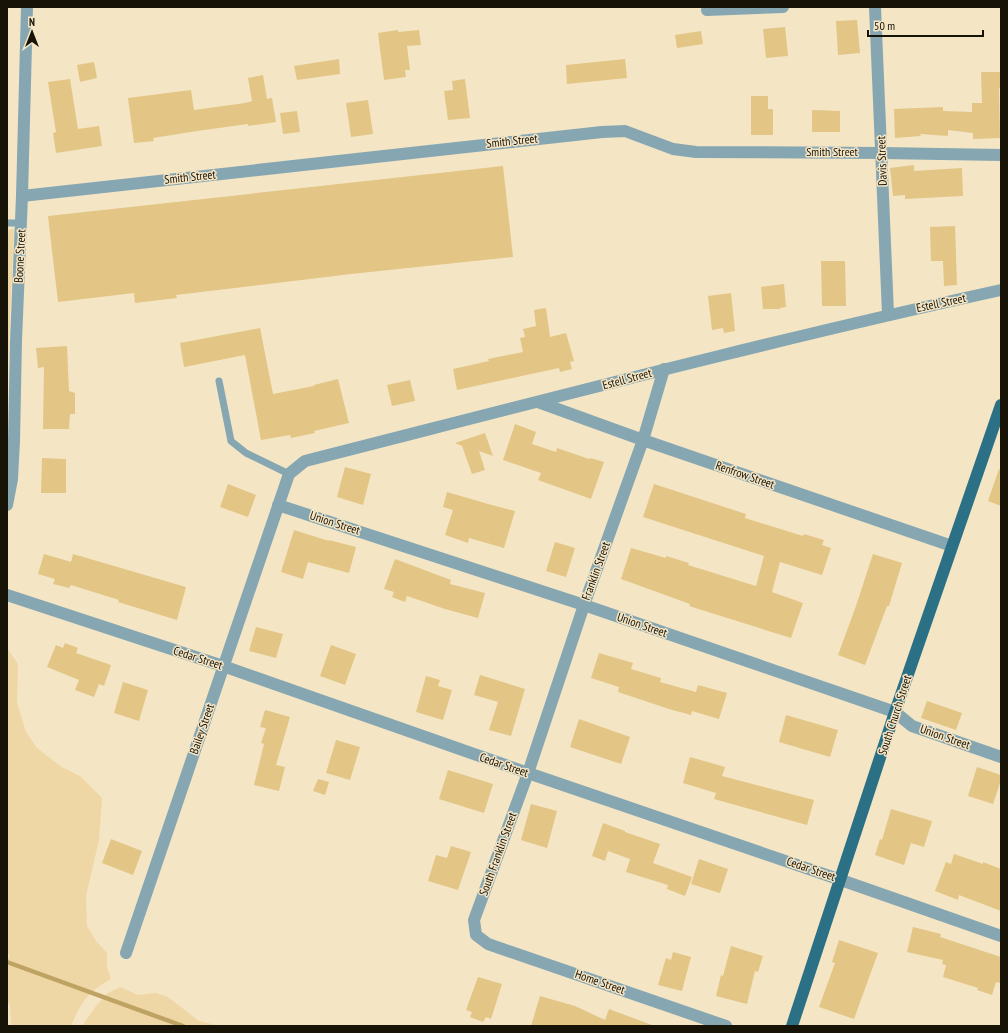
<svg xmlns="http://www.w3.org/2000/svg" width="1008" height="1033" font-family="'PT Sans Narrow',sans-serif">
	<rect width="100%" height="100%" fill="#f4e5c5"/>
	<g fill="#eed7a4">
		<polygon points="14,229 7,383 7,230"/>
		<path d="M7,648L18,664L17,703L26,732L37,748L60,766L80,776L102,798L99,840L86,896L87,926L96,941L107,953V967L111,979C89,991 81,1002 71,1026H11L10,1005L7,1002V959L10,956L7,952Z"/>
		<polygon points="120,987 138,995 156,993 168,997 199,1021 220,1026 82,1026 96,1006 108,993"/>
	</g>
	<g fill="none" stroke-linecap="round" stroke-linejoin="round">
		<polyline stroke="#bfa363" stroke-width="4.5" points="7,962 183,1026"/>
	</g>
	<g fill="#e3c685">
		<polygon points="857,20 860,53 838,55 836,21"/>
		<polygon points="785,27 788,56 766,58 763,29"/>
		<polygon points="398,30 398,32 419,30 421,45 407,46 410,70 405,70 406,77 384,80 378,33"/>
		<polygon points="701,31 703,44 677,48 675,35"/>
		<polygon points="339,59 340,74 297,80 294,66"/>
		<polygon points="625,59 627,78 567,84 566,65"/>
		<polygon points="94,62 97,78 80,82 77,65"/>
		<polygon points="981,72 1001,72 1001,88 999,88 1000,138 973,139 973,133 948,130 948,136 920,134 921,136 895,138 894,109 943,107 943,111 972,112 972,103 982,103"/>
		<polygon points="263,75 267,99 272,98 276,122 248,126 248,124 197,131 153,138 154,141 134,143 128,98 191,90 194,110 245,103 252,101 248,78"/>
		<polygon points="70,79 78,129 99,126 102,146 56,153 53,133 56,132 48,82"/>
		<polygon points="465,79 470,118 448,120 444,91 453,90 452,81"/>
		<polygon points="751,96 768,96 768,109 773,109 773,135 751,135"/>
		<polygon points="368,100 373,134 351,137 346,103"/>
		<polygon points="812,110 840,111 840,132 812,132"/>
		<polygon points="297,111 300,132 283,134 280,113"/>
		<polygon points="914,165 914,171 962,168 963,196 905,199 905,195 893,196 890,168"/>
		<polygon points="503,166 513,257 351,274 176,295 177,298 135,303 134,293 58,302 48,216"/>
		<polygon points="955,226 957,285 944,286 943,261 931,261 930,227"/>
		<polygon points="821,261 845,261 846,306 822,306"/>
		<polygon points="784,284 786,307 780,308 780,309 763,309 761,287"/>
		<polygon points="731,293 735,331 724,333 723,328 712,330 708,296"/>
		<polygon points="546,308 550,337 566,333 574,361 570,362 572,369 560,372 559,368 457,390 453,369 489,361 488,359 523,352 520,338 525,337 523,329 536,326 534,310"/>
		<polygon points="260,328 273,394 314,386 314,385 338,379 349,423 314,431 315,433 291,438 290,435 261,440 245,355 184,367 180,343"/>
		<polygon points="67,346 69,391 75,393 75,414 70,414 69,429 43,429 44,367 38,368 36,348"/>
		<polygon points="410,380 415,401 392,406 387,385"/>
		<polygon points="515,424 536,432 532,444 556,452 557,448 589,459 590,458 604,462 591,499 538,480 541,473 503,460"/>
		<polygon points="485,433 493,456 479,451 485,470 472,474 462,446 455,443"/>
		<polygon points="42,458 66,459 66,493 41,493"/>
		<polygon points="345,467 371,474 363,505 337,497"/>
		<polygon points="999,469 1001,470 1001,506 988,501"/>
		<polygon points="228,484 256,495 248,517 220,507"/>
		<polygon points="654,484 746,514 745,518 803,536 804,534 824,540 822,545 831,548 822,575 780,562 772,592 803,603 791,638 689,606 690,604 621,579 631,548 666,558 666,556 689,563 688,565 756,586 764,556 643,517"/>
		<polygon points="447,492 488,504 515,511 504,548 469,538 468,543 445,535 453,510 443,507"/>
		<polygon points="294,530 329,541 329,540 356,547 349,573 308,562 303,579 281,572"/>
		<polygon points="555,542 575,548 566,577 546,571"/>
		<polygon points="44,554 71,562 73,554 186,587 177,620 118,602 119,600 71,585 69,588 53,584 55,579 38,574"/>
		<polygon points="873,554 902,563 889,606 887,606 865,665 838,655 856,606"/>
		<polygon points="395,559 451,580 450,584 485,593 478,618 445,609 407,596 405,602 392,597 394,592 384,589"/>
		<polygon points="256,627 283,634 276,658 249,651"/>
		<polygon points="65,643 78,648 76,653 111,665 104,686 99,684 94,697 75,690 79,680 47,667 56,645 63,648"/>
		<polygon points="331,645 356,654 345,685 320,676"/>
		<polygon points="599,653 633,663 631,669 661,678 660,682 696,692 698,685 727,693 719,719 692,711 691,715 669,709 618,692 619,687 591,678"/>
		<polygon points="480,675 525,689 511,736 489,730 498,702 474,695"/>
		<polygon points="426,676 440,680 438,686 452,690 443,720 416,712"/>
		<polygon points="123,682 148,690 139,721 114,713"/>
		<polygon points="927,701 962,713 956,730 921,718"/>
		<polygon points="265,710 290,717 276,765 285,767 279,791 254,785 264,744 261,743 266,728 260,727"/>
		<polygon points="786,715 838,730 830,757 779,742"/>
		<polygon points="579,719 630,737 621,764 570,747"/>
		<polygon points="336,740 360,747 350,780 326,773"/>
		<polygon points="690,757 725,767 722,776 814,800 807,825 714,799 716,793 683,783"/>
		<polygon points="977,767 1001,775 1001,780 993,804 968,796"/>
		<polygon points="448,770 493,784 484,813 439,799"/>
		<polygon points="318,779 329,782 325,795 313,791"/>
		<polygon points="531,804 557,811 547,848 521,840"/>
		<polygon points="891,809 932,821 924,847 911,843 904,865 875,855 880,839 882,840"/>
		<polygon points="603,823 625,831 625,832 660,844 653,863 692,877 685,896 667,889 668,885 626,872 630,859 608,851 605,861 592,856"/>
		<polygon points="111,839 142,851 133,875 102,863"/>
		<polygon points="451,846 471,852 458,890 428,881 436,855 447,858"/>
		<polygon points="954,854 983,864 983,862 1001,869 1001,911 959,895 958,900 935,891 946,862 951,864"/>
		<polygon points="699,859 728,869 720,893 691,884"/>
		<polygon points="913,927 941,934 940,937 1001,957 1001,983 996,982 992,995 977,990 978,988 943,977 946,965 942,964 943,960 907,952"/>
		<polygon points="839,940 878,953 854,1019 819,1007 835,963 832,962"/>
		<polygon points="731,946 763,956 758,972 755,971 747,1004 716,996 721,975 723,976"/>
		<polygon points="673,952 691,957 682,991 658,985 666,958 671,960"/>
		<polygon points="478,977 502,984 491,1019 486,1017 483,1022 470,1017 472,1012 466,1010"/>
		<polygon points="540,996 575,1006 605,1020 609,1009 652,1025 652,1026 531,1026"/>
	</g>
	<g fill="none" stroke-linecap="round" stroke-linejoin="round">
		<g stroke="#86a7b2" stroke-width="7">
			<polyline points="7,223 21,223"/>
			<polyline points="219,381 231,441 246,453 289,474"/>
		</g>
		<g stroke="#86a7b2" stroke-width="12">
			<polyline points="875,7 888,314"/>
			<polyline points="707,10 783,7"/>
			<polyline points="22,196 602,132 625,131 673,149 696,152 882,153 1001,155"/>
			<polyline points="664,369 643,440 584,605 528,773 474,920 476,935 488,944 726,1026"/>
			<polyline points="538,402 643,440 952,546"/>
			<polyline points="7,505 12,479 14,441 16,341 22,196 27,7"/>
			<polyline points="278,505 584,605 895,712 912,726 1001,757"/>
			<polyline points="7,595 223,666 528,773 841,880 1001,936"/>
			<path d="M126,953L289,474L305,461C537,402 768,341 1001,290"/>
		</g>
		<polyline stroke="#2b7085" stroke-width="12" points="792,1026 895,712 1001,405"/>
	</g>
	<g text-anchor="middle" stroke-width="3" stroke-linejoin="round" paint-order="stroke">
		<g font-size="12" fill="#181307" stroke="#f4e5c5">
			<text transform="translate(512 141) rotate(-6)" y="4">Smith Street</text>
			<text x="832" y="156">Smith Street</text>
			<text transform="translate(882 161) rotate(-92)" y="4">Davis Street</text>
			<text transform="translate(190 177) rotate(-6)" y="4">Smith Street</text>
			<text transform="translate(20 256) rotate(-87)" y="4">Boone Street</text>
			<text transform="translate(941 303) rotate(-12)" y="4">Estell Street</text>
			<text transform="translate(627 379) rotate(-15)" y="4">Estell Street</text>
			<text transform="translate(745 475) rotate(19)" y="4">Renfrow Street</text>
			<text transform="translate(335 523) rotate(18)" y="4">Union Street</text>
			<text transform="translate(596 571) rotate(-70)" y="4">Franklin Street</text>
			<text transform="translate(642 625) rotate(19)" y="4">Union Street</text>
			<text transform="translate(198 658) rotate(18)" y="4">Cedar Street</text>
			<text transform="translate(895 715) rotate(-72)" y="4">South Church Street</text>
			<text transform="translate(202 729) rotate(-71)" y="4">Bailey Street</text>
			<text transform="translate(945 737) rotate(19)" y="4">Union Street</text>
			<text transform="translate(504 765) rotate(19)" y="4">Cedar Street</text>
			<text transform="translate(498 854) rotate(-70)" y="4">South Franklin Street</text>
			<text transform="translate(811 869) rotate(19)" y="4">Cedar Street</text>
			<text transform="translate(600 982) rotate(19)" y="4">Home Street</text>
		</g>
	</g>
	<rect width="1008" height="1033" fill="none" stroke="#181307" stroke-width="16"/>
	<g transform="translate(32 32)" stroke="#f4e5c5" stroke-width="3" paint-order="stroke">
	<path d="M0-3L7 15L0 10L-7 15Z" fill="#181307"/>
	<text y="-6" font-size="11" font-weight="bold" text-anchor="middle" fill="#181307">N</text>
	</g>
	<path d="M868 30v6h115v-6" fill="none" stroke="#181307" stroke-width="2"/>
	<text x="874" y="30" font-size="12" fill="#181307" stroke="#f4e5c5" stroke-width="3" paint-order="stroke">50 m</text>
</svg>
